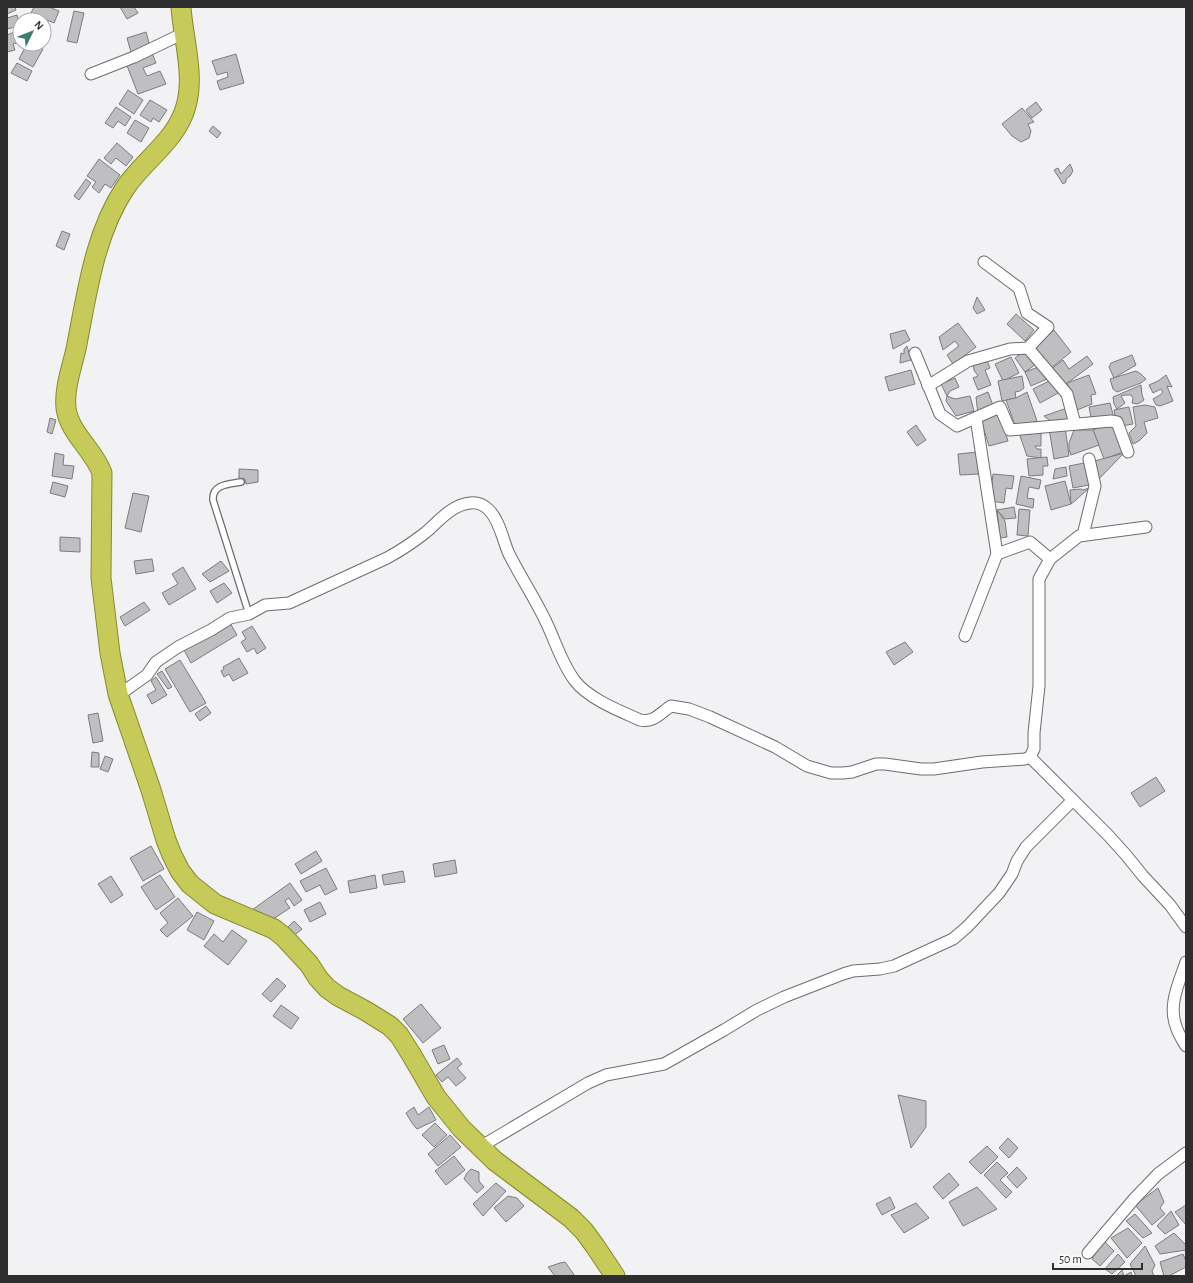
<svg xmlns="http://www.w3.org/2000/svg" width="1193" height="1283" font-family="'Alegreya Sans',sans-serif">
	<rect width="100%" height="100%" fill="#f2f2f5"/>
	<g fill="#bfbfc1" stroke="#7c7c7f">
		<polygon points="7,7 15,7 16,10 7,14"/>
		<polygon points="34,7 49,7 59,11 54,23 42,18 41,20 33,20 35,15 31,13"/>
		<polygon points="120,7 134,7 138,13 127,19"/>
		<polygon points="74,11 84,13 77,43 67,41"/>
		<polygon points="17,15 20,26 7,29 7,18"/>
		<polygon points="17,31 20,36 20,42 13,44 15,50 7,52 7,35"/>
		<polygon points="146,32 150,46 131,52 127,38"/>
		<polygon points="27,44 34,44 43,49 33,67 19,59"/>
		<polygon points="152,53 156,63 143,68 147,76 160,71 166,84 138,94 126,63"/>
		<polygon points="236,54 244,83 220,90 217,81 228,77 227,72 217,75 212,61"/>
		<polygon points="17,63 32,71 27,81 11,73"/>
		<polygon points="128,90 143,100 134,114 119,104"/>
		<polygon points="150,100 167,110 159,122 153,118 151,122 140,115"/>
		<polygon points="1036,102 1042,110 1032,118 1026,110"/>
		<polygon points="116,107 131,117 125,126 118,121 113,128 105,123"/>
		<polygon points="1022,108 1034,122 1028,124 1031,131 1029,138 1021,142 1012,136 1002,124"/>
		<polygon points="135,120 149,128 141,142 127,133"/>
		<polygon points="213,126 221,133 217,138 209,131"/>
		<polygon points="117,143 133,157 126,166 116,158 111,164 104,158"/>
		<polygon points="99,159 120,175 111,188 105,184 99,193 92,187 96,182 87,176"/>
		<polygon points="1070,164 1073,171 1070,176 1066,179 1066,182 1063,184 1054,170 1058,168 1061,174"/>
		<polygon points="86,179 91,183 79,200 74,196"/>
		<polygon points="62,231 70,234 64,250 56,246"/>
		<polygon points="977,297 985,310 977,314 973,308"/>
		<polygon points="1016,314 1034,330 1025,341 1007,324"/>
		<polygon points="958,323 976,347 953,364 947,355 959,346 955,341 943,350 939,337"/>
		<polygon points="905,330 910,340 893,349 890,334"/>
		<polygon points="1054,330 1071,352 1051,368 1034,346"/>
		<polygon points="907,346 911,360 900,363 901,353 904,354 904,349"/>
		<polygon points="1026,350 1036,364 1025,372 1015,358"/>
		<polygon points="1132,355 1136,365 1114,378 1109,367 1111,363"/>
		<polygon points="1087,356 1093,364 1062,387 1050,370 1063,360 1069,369"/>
		<polygon points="1011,357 1019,373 1003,381 995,364"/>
		<polygon points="986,358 990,368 985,370 991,385 978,390 973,378 978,376 974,370 973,363"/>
		<polygon points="1041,366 1047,379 1031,386 1025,372"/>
		<polygon points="911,370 915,384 889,391 885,377"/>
		<polygon points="1136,371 1141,374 1146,379 1141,383 1117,392 1113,389 1110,379"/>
		<polygon points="1089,375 1096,394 1091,395 1092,404 1077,410 1067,383"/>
		<polygon points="1166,375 1172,387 1167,386 1173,401 1160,406 1156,405 1153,399 1160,395 1163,392 1161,389 1153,393 1149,385 1158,381"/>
		<polygon points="1022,376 1024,388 1020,391 1015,392 1016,398 1002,401 998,381"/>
		<polygon points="955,378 959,387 950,391 947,396 941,384"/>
		<polygon points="1053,379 1060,392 1040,403 1033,389"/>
		<polygon points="1141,385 1142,395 1144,400 1138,404 1132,403 1133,398 1131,395 1125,395 1121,396 1125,403 1117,409 1114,404 1113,397"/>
		<polygon points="988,392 994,408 978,414 976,397"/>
		<polygon points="1027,392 1037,421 1016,428 1006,400 1016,398"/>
		<polygon points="947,396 955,399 970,396 974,411 956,416 946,401"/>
		<polygon points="1110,403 1114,418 1092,422 1089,407"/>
		<polygon points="1145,405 1155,407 1158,418 1144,422 1147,433 1139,441 1133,444 1129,433 1136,426 1133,407"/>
		<polygon points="1129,407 1133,424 1121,426 1116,420 1114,410"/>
		<polygon points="1067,408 1071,419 1054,424 1044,416"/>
		<polygon points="999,412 1008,441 989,446 980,417"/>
		<polygon points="50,418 56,420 52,434 47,432"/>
		<polygon points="1116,422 1126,451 1104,459 1093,430"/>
		<polygon points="916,425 926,440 917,446 907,432"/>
		<polygon points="1065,426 1069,456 1054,459 1049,428"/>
		<polygon points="1074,430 1093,430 1099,445 1071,455 1069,450 1069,443"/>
		<polygon points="1019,433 1041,433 1041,446 1035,446 1037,449 1041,449 1041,458 1027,456"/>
		<polygon points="978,452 980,474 960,475 958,454"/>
		<polygon points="55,453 64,455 63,465 74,466 72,479 52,476"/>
		<polygon points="1124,453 1096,482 1091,462"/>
		<polygon points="1047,457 1048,466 1043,466 1043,475 1029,476 1027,459"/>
		<polygon points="1089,462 1094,484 1073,488 1069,466"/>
		<polygon points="1066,467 1067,476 1053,479 1055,469"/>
		<polygon points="239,469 258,470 258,482 246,484 245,479 239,478"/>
		<polygon points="993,474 1014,476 1012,489 1006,488 1004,503 990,501"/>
		<polygon points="1021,476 1041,480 1039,489 1029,487 1027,498 1034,499 1033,508 1016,504"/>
		<polygon points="1065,481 1071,504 1051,510 1045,486"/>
		<polygon points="53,482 68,486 65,497 50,493"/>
		<polygon points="1089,488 1076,500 1071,504 1070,490 1081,489 1083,490"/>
		<polygon points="133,493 149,496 141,532 125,528"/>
		<polygon points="1014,507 1016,518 1005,519 997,510"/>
		<polygon points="1019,509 1030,510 1028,536 1017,535"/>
		<polygon points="997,510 1005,521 1007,537 1000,538"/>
		<polygon points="60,537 80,538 80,552 60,551"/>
		<polygon points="152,559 154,571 136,574 134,561"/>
		<polygon points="221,561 229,571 210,582 202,574"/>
		<polygon points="183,567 196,589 169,605 162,593 178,584 172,574"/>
		<polygon points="224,583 232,593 217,603 210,591"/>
		<polygon points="144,602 150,610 125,626 120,617"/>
		<polygon points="230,623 237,635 191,663 184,650"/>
		<polygon points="252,626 266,648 257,654 254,648 247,652 241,642 246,639 242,632"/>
		<polygon points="905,642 913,652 894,665 886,652"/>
		<polygon points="239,658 248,673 233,681 229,674 224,677 221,671 224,669 223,667"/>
		<polygon points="180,660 206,703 190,712 165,669"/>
		<polygon points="162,671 172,687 168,689 157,674"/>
		<polygon points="156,677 167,695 152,704 147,695 156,690 151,681"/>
		<polygon points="206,706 211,713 200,721 195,714"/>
		<polygon points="98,713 103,741 93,743 88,715"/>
		<polygon points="92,752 99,753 99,767 91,767"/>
		<polygon points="105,756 113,759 108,772 100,769"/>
		<polygon points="1156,777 1165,791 1140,807 1131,793"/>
		<polygon points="151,846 164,869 143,881 130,858"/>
		<polygon points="316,851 322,861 301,874 295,864"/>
		<polygon points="455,860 457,873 435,877 433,864"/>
		<polygon points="326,868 337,889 325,895 320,885 306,892 300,881"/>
		<polygon points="403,871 405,882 384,885 382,875"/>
		<polygon points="160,875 175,897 156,910 141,887"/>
		<polygon points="375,875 377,888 350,893 348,881"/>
		<polygon points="111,876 123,895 111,903 98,884"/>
		<polygon points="290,883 302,900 294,906 289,898 285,901 290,908 270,921 266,915 256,922 249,912"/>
		<polygon points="178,898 193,916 167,937 160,930 168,923 160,913"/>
		<polygon points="320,902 326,914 310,922 304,910"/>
		<polygon points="197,912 214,921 204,940 187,930"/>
		<polygon points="294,921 302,929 295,935 288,927"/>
		<polygon points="232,930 247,941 228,965 204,946 214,934 223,942"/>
		<polygon points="277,978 286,986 271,1002 262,994"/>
		<polygon points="421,1004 441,1028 423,1043 403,1019"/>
		<polygon points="281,1005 299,1018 291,1029 273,1016"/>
		<polygon points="444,1045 450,1059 438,1064 432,1050"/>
		<polygon points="457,1058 462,1064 457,1068 466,1078 456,1086 448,1077 442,1082 436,1075"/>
		<polygon points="898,1095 926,1101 926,1127 911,1148"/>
		<polygon points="414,1107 418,1115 429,1107 436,1120 417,1129 412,1123 406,1113"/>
		<polygon points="435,1123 447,1135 434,1147 422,1135"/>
		<polygon points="450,1135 461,1147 438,1166 428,1154"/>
		<polygon points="1008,1138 1018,1148 1009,1158 999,1148"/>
		<polygon points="987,1146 998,1157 981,1174 969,1162"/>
		<polygon points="454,1156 465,1170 446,1185 435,1171"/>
		<polygon points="997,1162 1008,1173 1000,1180 1012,1192 1006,1198 984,1175"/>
		<polygon points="1017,1167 1027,1178 1017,1188 1007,1177"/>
		<polygon points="471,1169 479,1172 479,1181 484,1187 477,1193 464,1179 467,1173"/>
		<polygon points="949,1173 959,1185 943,1199 933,1187"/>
		<polygon points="496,1183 506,1191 483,1216 473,1204"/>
		<polygon points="977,1187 997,1209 963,1226 949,1202"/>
		<polygon points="1158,1188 1164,1202 1160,1208 1165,1214 1152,1225 1135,1205"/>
		<polygon points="508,1196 517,1198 524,1206 506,1222 494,1208"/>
		<polygon points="890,1197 895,1208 882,1215 876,1204"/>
		<polygon points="916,1203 929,1218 904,1233 891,1215"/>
		<polygon points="1186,1205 1186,1225 1175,1212"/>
		<polygon points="1171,1211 1179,1225 1165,1234 1157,1226"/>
		<polygon points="1135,1214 1152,1233 1143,1238 1126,1221"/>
		<polygon points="1128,1228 1142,1243 1127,1258 1111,1238"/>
		<polygon points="1174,1233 1186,1245 1186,1250 1160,1254 1155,1246"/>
		<polygon points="1103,1240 1114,1251 1100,1266 1092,1259"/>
		<polygon points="1145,1246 1155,1265 1152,1271 1154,1276 1136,1276 1130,1264"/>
		<polygon points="1118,1254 1125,1262 1112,1274 1105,1269"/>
		<polygon points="1183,1254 1186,1261 1186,1267 1169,1276 1164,1276 1160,1262"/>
		<polygon points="565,1262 575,1276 555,1276 548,1267 560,1263"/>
		<polygon points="1122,1270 1124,1276 1131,1272 1132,1276 1116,1276"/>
	</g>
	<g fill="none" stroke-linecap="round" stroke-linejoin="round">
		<g stroke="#6d6d6f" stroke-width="8">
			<path id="service" d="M241,482C229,484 212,484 213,500L249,614"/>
		</g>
		<g stroke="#6d6d6f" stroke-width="13">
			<g id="minor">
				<polyline points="91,74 134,57 184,33"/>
				<polyline points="1028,348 1067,394 1075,424"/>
				<polyline points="915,353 940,414 957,426 1000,407 1010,430 1111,421 1117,422 1128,452"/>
				<polyline points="928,386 968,361 1010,349 1028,348 1048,327 1027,313 1019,288 984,262"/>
				<polyline points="1083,535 1095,486 1089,459"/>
				<polyline points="997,554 1030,542 1050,559"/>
				<polyline points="965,636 997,554 976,418"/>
				<path d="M118,694L123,692L147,675L156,662L178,647L211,630L230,618L249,614L265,605L289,603L387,558C400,551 412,543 425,533C438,522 451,505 470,503C477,502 484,505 489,510C500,521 503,541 509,554C521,578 536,600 547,624C556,643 562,664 575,681C589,699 620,711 640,720C654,723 660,713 671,706L689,709L710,717L775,747L807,766L831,773H843L852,772L876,764H885L921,769H934L982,762L1025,759L1030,757L1034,749V733L1039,686V579L1050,559L1079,536L1146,527"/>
				<polyline points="1030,757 1108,835 1126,855 1143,876 1170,905 1186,927"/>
				<path d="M1186,962C1179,983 1167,1006 1177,1029C1179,1035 1183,1041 1186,1046"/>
				<polyline points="480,1147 588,1083 606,1075 664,1064 724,1030 757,1010 784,997 843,974 853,971 880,969 894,966 953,939 967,927 999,893 1012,874 1017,861 1026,847 1073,800"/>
				<polyline points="1088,1253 1134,1199 1158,1174 1186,1153"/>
			</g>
		</g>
		<g stroke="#888a2f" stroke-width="21">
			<path id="trunk" d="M181,7C183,38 195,75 186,106C177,140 144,160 125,188C94,235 87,294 76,349C72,367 64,388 66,408C69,433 94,450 102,473L101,578L110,653L118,694L151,790L166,840L172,855L180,871L190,884L215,904L274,929L284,937L309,964L318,978L327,988L338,996L366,1011L390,1026L399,1035L411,1054L436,1097L462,1129L495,1161L571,1218L584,1231L595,1246L615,1276"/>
		</g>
		<use href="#service" stroke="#fff" stroke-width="5.5"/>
		<use href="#minor" stroke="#fff" stroke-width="11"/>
		<use href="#trunk" stroke="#c6ca58" stroke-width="19"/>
	</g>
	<rect width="1193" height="1283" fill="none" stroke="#2e2e2f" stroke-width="16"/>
	<g transform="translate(32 32) rotate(47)"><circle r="19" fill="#ffffff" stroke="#ababac"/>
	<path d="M0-3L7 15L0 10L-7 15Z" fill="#3c7e70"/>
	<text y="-6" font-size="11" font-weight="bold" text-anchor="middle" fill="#2e2e2f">N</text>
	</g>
	<path d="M1053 1263v6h89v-6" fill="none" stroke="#2e2e2f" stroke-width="2"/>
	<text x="1059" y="1263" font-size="12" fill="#2e2e2f" stroke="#ffffff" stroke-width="3" paint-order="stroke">50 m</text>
</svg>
